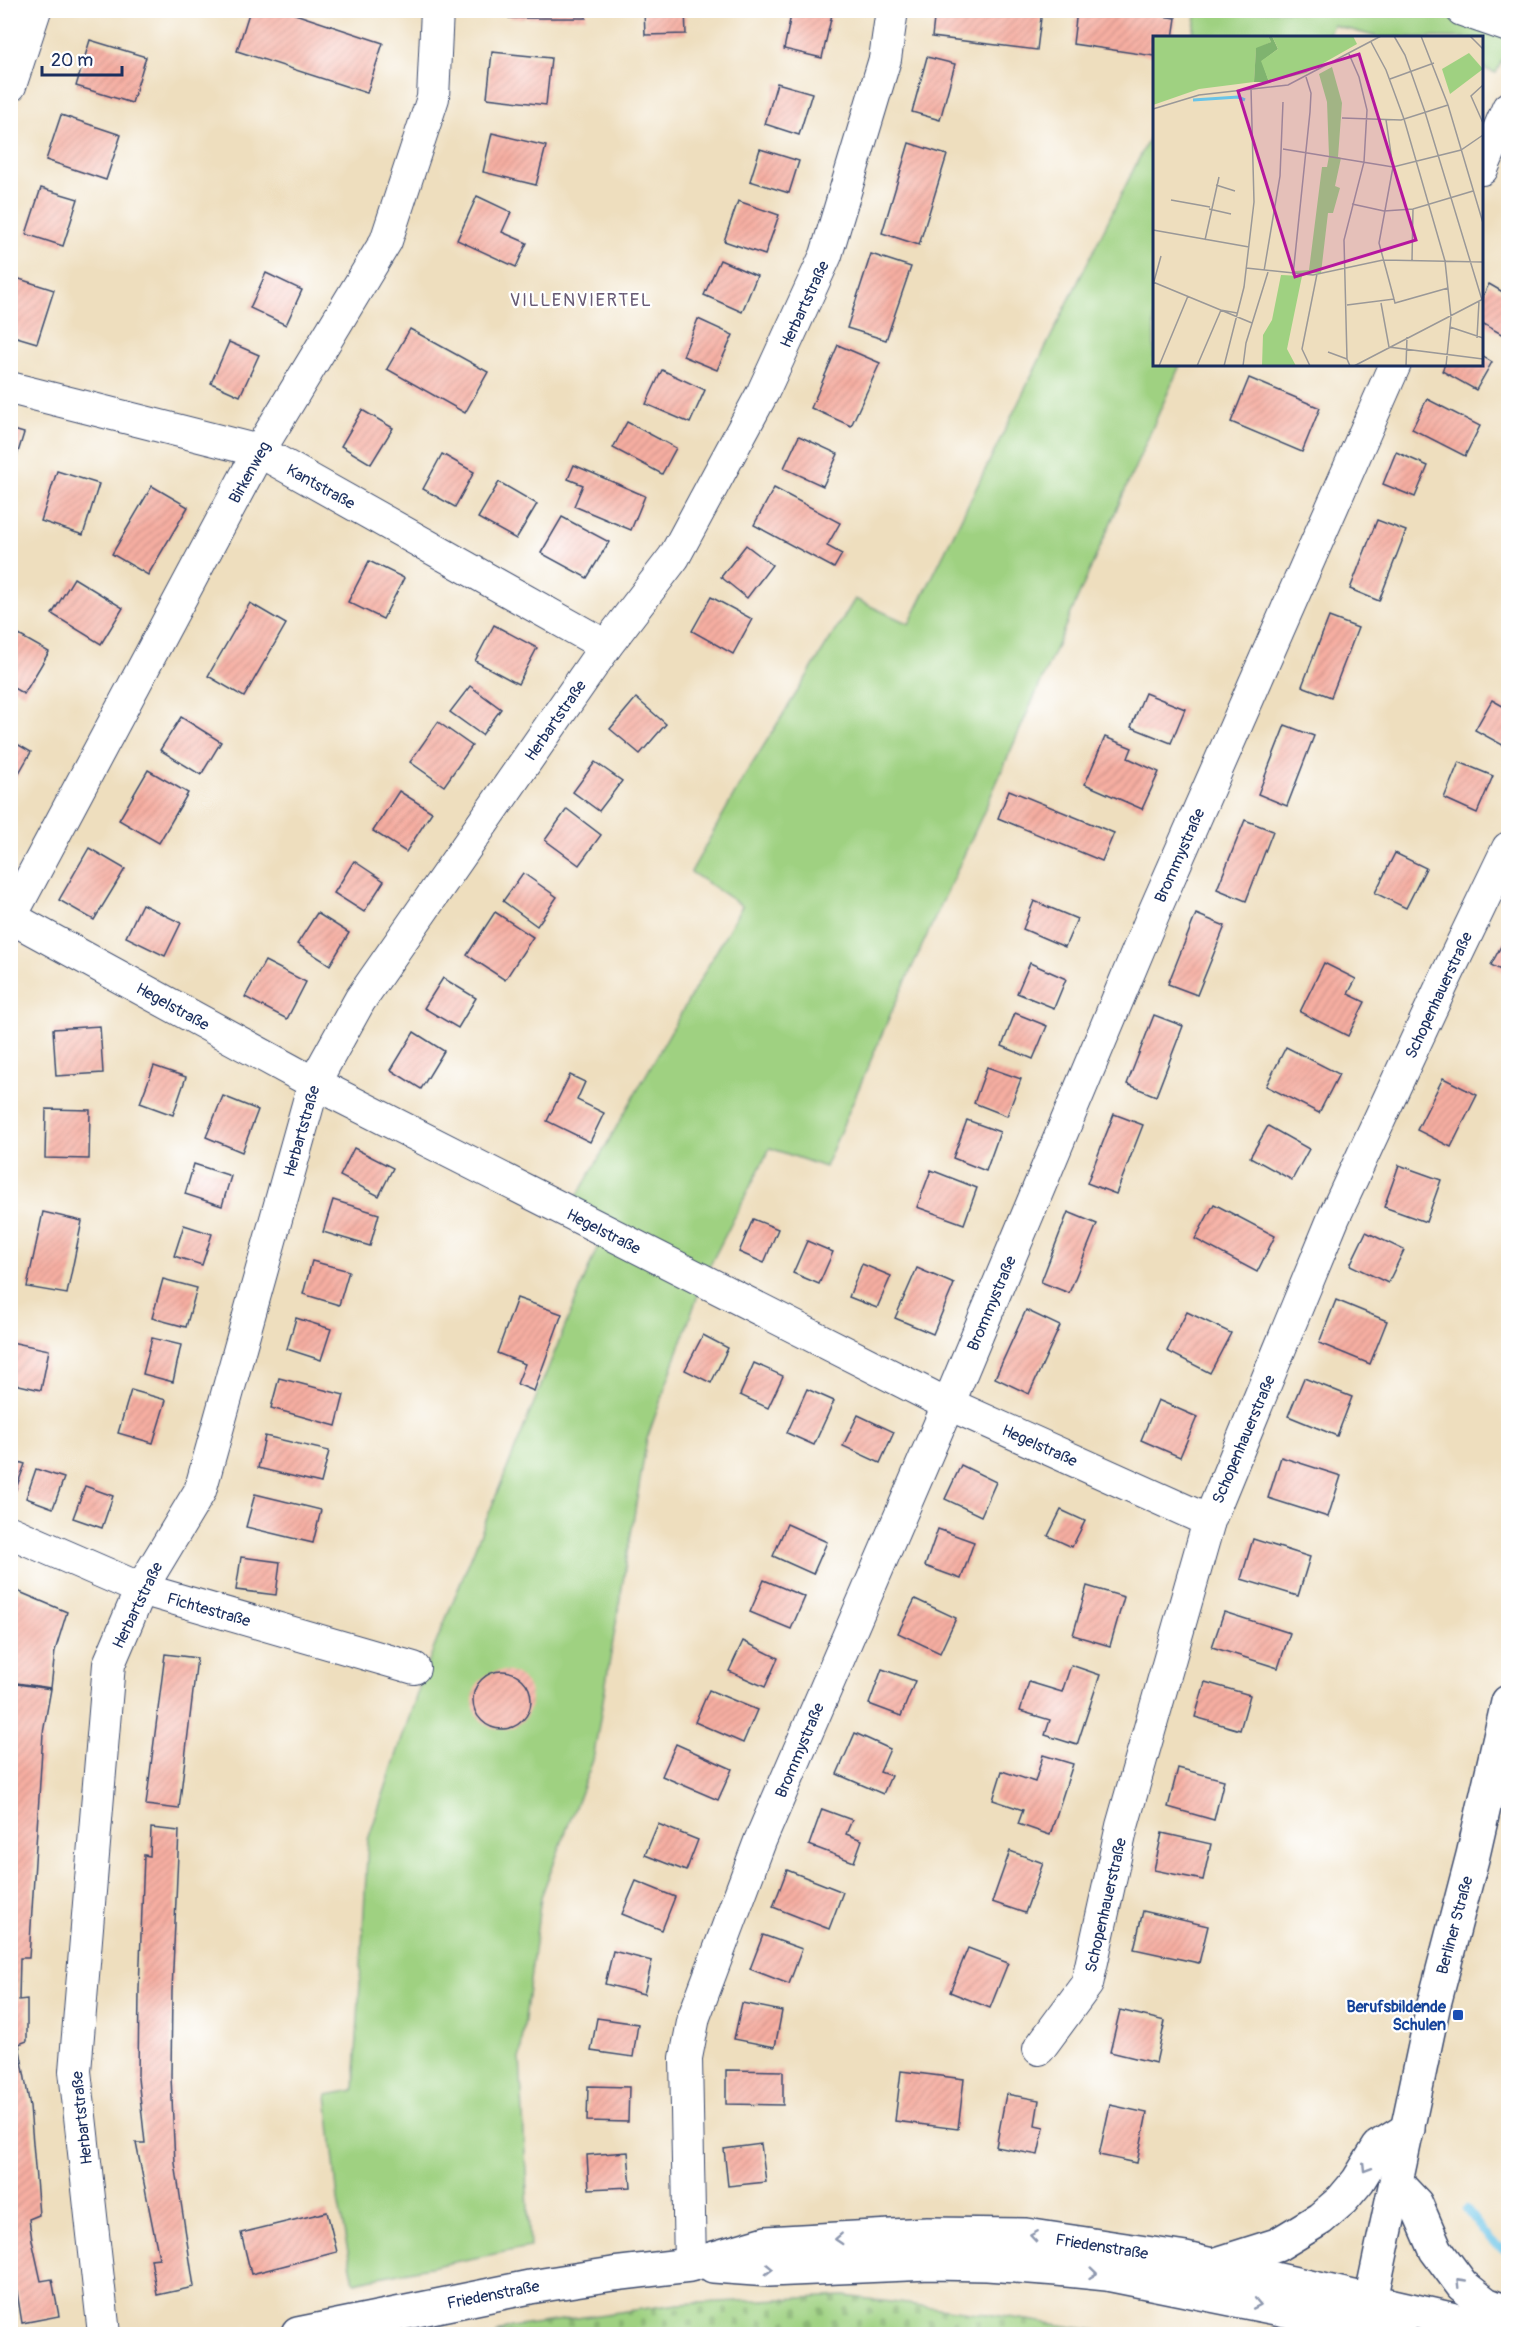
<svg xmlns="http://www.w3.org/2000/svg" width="1519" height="2345" font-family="Pangolin,sans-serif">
	<defs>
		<pattern id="cemetery-stones" width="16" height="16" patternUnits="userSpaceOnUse" patternTransform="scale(1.5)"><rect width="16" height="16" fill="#9fd181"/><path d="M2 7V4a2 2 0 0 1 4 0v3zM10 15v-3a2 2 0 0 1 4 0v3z" fill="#88b472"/></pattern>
		<pattern id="building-hatch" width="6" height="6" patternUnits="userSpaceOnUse" patternTransform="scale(1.5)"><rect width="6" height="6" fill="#f6aea1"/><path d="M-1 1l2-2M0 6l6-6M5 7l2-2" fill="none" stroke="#d2968d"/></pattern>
	</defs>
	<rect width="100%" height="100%" fill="#fff"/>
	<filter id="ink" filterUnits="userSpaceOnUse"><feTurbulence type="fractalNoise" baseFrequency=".0167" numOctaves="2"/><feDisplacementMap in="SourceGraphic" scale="12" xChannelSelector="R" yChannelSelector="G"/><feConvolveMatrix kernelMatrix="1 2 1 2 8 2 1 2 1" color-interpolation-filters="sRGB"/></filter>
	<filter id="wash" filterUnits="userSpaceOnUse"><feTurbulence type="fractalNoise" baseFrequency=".008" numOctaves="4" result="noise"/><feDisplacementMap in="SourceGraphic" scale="24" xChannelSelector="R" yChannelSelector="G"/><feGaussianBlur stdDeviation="1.35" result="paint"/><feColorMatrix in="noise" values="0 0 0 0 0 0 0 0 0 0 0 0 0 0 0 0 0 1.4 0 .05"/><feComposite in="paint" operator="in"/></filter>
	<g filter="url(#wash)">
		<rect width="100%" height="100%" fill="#eedebe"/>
		<polygon fill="url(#cemetery-stones)" stroke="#5d8070" stroke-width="1.5" points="844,2296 994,2315 1120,2334 495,2334 511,2327 678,2304"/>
		<g fill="#9fd181" stroke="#5d8070" stroke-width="1.5">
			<polygon points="1434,10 1508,34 1508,47 1496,73 1482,68 1482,38 1377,37 1333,25 1327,37 1192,38 1197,11"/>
			<polygon points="1154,128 1154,364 1180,365 982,816 891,1013 825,1167 770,1148 705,1275 647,1439 593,1760 541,1897 520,2057 530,2247 354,2282 338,2200 327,2095 354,2090 368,1840 425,1670 604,1231 571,1207 742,906 691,872 743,779 855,599 909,624"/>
		</g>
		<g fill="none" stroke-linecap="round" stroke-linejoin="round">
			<polyline stroke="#6ac4e7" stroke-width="8" points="1467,2210 1491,2241 1508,2253"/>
		</g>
		<g id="blocks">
			<g fill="url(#building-hatch)">
				<polygon points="250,10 283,10 383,43 367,93 237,51"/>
				<rect x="509" y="10" width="77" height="8"/>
				<polygon points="644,10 685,10 686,34 645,35"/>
				<polygon points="792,10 833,10 822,58 784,49"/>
				<polygon points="935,10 1042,10 1037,50 932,37"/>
				<polygon points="1077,10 1115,10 1176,18 1173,38 1154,38 1154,56 1073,44"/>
				<polygon points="90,40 146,57 132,103 76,86"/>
				<polygon points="492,52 551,58 546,105 487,98"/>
				<polygon points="927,57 955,64 940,120 912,112"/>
				<polygon points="777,83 812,93 799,135 765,124"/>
				<polygon points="61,115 121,135 106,180 46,160"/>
				<polygon points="492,133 546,146 536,185 483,172"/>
				<polygon points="909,143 947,155 919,245 882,233"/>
				<polygon points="760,149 799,161 789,193 750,181"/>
				<polygon points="41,188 78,199 63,246 26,234"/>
				<polygon points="477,196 511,212 502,232 527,243 516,267 457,240"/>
				<polygon points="738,201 779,215 765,255 724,241"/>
				<polygon points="871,254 911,267 886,340 847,328"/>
				<polygon points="720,260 757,276 742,312 704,295"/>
				<polygon points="266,273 302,290 286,325 250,308"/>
				<polygon points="10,276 54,290 37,343 10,335"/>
				<polygon points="1489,284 1508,295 1508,325 1503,335 1482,323 1482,298"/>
				<polygon points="698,319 733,335 717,370 683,356"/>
				<polygon points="410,329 488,372 465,413 387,369"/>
				<polygon points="229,342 259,355 240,396 211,383"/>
				<polygon points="838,345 880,363 851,426 811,408"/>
				<polygon points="1482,356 1492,362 1476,390 1442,371 1445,364 1482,364"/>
				<polygon points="662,370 705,390 690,423 646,404"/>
				<polygon points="1249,378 1320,408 1302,452 1231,422"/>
				<polygon points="1427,399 1480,426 1465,456 1412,429"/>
				<polygon points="362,410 393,428 371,464 341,446"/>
				<polygon points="627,422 676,448 662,474 613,448"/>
				<polygon points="10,429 24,433 11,475 10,475"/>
				<polygon points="799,436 838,454 823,486 784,468"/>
				<polygon points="1396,452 1428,466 1415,497 1383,484"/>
				<polygon points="442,454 474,472 455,507 423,489"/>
				<polygon points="574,465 645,496 631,530 574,506 583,485 568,479"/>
				<polygon points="57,471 99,484 83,535 41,521"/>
				<polygon points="499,482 537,504 516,539 478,518"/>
				<polygon points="152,486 188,507 148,575 112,554"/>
				<polygon points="774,488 840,523 827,546 842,554 834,568 754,525"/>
				<polygon points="562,517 609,542 587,578 541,553"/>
				<polygon points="1377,520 1406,531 1379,601 1350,589"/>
				<polygon points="746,545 772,565 747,598 721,577"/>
				<polygon points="369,561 404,578 383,619 348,602"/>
				<polygon points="74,578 123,608 101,644 52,614"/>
				<polygon points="711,597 752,619 733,654 692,631"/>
				<polygon points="250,603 286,624 244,697 208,676"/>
				<polygon points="1329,617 1358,628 1331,697 1302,686"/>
				<polygon points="494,625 537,648 518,684 475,661"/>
				<polygon points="10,630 49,652 24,694 10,686"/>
				<polygon points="470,686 501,709 482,735 450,712"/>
				<polygon points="1145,693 1185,709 1171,743 1131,727"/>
				<polygon points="636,698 666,724 640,754 610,729"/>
				<polygon points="1492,700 1508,709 1508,748 1475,730"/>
				<polygon points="181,717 221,742 201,775 160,750"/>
				<polygon points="438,722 472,746 444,786 410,762"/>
				<polygon points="1285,725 1314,736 1287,806 1258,794"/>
				<polygon points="1105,737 1132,748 1128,758 1159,772 1142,809 1085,784"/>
				<polygon points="10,740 31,752 16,778 10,774"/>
				<polygon points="595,762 622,781 599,811 573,792"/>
				<polygon points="1459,762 1493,776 1477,813 1444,798"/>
				<polygon points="148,770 188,793 159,843 119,820"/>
				<polygon points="1009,790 1114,833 1102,861 998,818"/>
				<polygon points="399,791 432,812 406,852 373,831"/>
				<polygon points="567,809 601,835 579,865 545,840"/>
				<polygon points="1245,820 1273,831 1246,901 1217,889"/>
				<polygon points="89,848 125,869 94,920 59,900"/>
				<polygon points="1395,853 1426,868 1406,908 1375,893"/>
				<polygon points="354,861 384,881 364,912 334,893"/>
				<polygon points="523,873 557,897 537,926 503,901"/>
				<polygon points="1034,901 1077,919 1065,947 1023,929"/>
				<polygon points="142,904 181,923 165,956 126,937"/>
				<polygon points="495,912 533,937 505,980 467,955"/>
				<polygon points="317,913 349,933 330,965 297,944"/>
				<polygon points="1196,914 1225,926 1197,995 1168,984"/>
				<polygon points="1508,933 1508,974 1491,965"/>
				<polygon points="265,961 306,982 287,1019 245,997"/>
				<polygon points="1030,963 1066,979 1054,1008 1017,993"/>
				<polygon points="1324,963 1356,979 1348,994 1365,1002 1348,1036 1300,1012"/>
				<polygon points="443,978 476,998 458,1028 424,1008"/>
				<polygon points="1015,1013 1047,1026 1033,1059 1002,1046"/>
				<polygon points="1154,1015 1183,1026 1156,1096 1127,1084"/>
				<polygon points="100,1026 103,1073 56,1076 53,1029"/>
				<polygon points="414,1032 444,1051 421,1089 391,1070"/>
				<polygon points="1286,1047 1339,1074 1319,1113 1266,1086"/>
				<polygon points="154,1066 186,1077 173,1115 140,1103"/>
				<polygon points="987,1067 1021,1079 1007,1116 974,1103"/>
				<polygon points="570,1075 585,1082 577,1100 604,1113 590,1142 547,1121"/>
				<polygon points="1443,1078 1477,1095 1451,1147 1417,1130"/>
				<polygon points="223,1096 258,1110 242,1152 206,1137"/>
				<polygon points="46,1109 90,1110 89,1159 45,1158"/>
				<polygon points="1114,1114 1143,1125 1116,1194 1087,1183"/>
				<polygon points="967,1120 1000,1132 986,1171 953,1158"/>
				<polygon points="1268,1126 1309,1149 1292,1180 1250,1157"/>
				<polygon points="354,1148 393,1168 379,1196 340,1176"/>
				<polygon points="194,1164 231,1176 222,1206 185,1194"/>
				<polygon points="1399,1165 1441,1180 1426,1222 1384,1207"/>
				<polygon points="931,1170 977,1188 964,1224 917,1207"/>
				<polygon points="333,1200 379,1214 370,1246 323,1232"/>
				<polygon points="1214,1204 1275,1236 1257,1272 1195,1239"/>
				<polygon points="43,1212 82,1221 67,1294 27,1287"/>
				<polygon points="1068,1212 1097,1224 1069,1293 1041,1282"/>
				<polygon points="753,1219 778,1229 764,1263 739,1252"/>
				<polygon points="184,1225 212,1234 202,1265 174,1256"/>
				<polygon points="1366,1232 1404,1250 1388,1283 1350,1265"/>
				<polygon points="807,1241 833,1252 819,1284 793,1273"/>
				<polygon points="312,1261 349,1271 339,1305 303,1294"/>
				<polygon points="862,1264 891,1276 877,1308 849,1297"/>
				<polygon points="917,1268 954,1284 933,1334 895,1318"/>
				<polygon points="163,1279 197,1288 186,1327 152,1318"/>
				<polygon points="517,1298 562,1314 534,1391 517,1384 525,1364 497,1353"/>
				<polygon points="1336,1300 1387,1321 1370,1364 1319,1343"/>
				<polygon points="1026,1310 1060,1326 1029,1394 995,1378"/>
				<polygon points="1187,1312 1231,1333 1210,1373 1167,1351"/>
				<polygon points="296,1318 331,1329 321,1360 287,1349"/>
				<polygon points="703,1335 728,1348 711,1383 685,1370"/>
				<polygon points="152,1338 181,1345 173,1382 143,1374"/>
				<polygon points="11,1342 49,1350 41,1390 10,1383"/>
				<polygon points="754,1363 783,1376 768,1408 740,1395"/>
				<polygon points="279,1378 344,1395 336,1426 271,1408"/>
				<polygon points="1304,1378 1352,1397 1337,1436 1288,1416"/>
				<polygon points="807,1389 834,1401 814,1445 787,1433"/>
				<polygon points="131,1390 166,1400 153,1443 118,1433"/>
				<polygon points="1158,1400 1197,1417 1180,1457 1141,1440"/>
				<polygon points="858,1415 894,1432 880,1463 843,1446"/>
				<polygon points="265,1436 329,1451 321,1483 258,1468"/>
				<polygon points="1281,1457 1341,1476 1328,1517 1268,1498"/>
				<polygon points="10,1459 25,1464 14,1494 10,1493"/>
				<polygon points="961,1465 996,1482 981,1516 945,1499"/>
				<polygon points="36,1469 64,1478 53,1508 26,1498"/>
				<polygon points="85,1486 113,1496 102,1528 73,1518"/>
				<polygon points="255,1494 321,1510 313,1543 246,1527"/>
				<polygon points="1061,1510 1085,1521 1072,1547 1048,1536"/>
				<polygon points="787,1524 827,1542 813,1574 773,1556"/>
				<polygon points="938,1529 974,1542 961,1579 925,1566"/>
				<polygon points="1253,1539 1310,1557 1298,1596 1241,1579"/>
				<polygon points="241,1557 280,1562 276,1595 236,1590"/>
				<polygon points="764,1580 805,1597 791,1629 750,1612"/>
				<polygon points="1087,1586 1124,1597 1110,1646 1073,1635"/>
				<polygon points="10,1588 67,1612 55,1651 51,1688 10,1682 10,1657 14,1634 10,1633"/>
				<polygon points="915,1599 956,1618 940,1653 898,1633"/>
				<polygon points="1224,1612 1290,1633 1278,1668 1212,1647"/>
				<polygon points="743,1641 778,1658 765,1687 729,1671"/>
				<polygon points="165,1654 197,1658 179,1809 146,1805"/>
				<polygon points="1071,1665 1100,1675 1077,1745 1045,1735 1050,1720 1020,1711 1029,1682 1062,1692"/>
				<polygon points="882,1669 915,1681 901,1716 869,1704"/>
				<circle cx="502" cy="1700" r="29"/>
				<polygon points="1205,1682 1250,1695 1240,1730 1195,1717"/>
				<polygon points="10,1683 51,1689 43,1733 29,1958 20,1958 19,2000 27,1999 27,2041 19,2044 30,2107 39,2215 29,2219 32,2240 41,2281 52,2279 59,2316 22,2323 16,2286 10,2267"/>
				<polygon points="709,1690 757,1710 743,1743 695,1722"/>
				<polygon points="855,1733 890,1749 880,1772 891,1776 883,1794 837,1774"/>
				<polygon points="676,1744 732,1769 718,1800 662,1776"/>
				<polygon points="1043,1755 1073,1764 1050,1835 1018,1824 1023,1810 993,1800 1002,1771 1035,1782"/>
				<polygon points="1178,1768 1224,1780 1214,1820 1168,1807"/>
				<polygon points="822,1809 852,1820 846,1834 862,1840 854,1862 809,1845"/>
				<polygon points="658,1824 698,1840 686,1871 645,1855"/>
				<polygon points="151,1828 179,1831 172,1991 171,2077 175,2163 194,2287 157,2295 151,2259 159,2258 136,2143 145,2143 138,2078 139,1989 144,1855 150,1856"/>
				<polygon points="1162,1833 1211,1844 1203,1880 1154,1870"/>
				<polygon points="1010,1851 1043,1863 1025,1913 992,1902"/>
				<polygon points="787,1870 843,1892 829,1929 773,1907"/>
				<polygon points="636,1881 675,1897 662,1930 622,1914"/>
				<polygon points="1143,1911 1208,1926 1199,1963 1134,1949"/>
				<polygon points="763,1935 802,1949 789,1984 750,1969"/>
				<polygon points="968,1948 1008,1963 990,2008 950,1992"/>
				<polygon points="613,1951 652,1961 644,1994 605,1984"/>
				<polygon points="742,2003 782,2011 775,2047 734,2039"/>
				<polygon points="1120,2010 1165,2021 1156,2063 1110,2052"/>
				<polygon points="597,2018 638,2024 633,2057 591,2051"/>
				<polygon points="726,2070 783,2071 783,2105 726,2104"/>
				<polygon points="901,2071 964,2079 958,2129 895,2121"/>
				<polygon points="588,2086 629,2087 628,2122 587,2121"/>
				<polygon points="1006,2094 1039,2100 1035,2125 1044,2127 1038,2155 996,2147"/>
				<polygon points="1110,2105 1147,2113 1137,2163 1099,2155"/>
				<polygon points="761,2144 766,2182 728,2186 724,2149"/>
				<polygon points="628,2152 631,2187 589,2189 587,2155"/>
				<polygon points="327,2212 337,2252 251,2274 241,2233"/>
			</g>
		</g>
	</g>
	<g filter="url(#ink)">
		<use href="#blocks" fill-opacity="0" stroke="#3b496c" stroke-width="1.5"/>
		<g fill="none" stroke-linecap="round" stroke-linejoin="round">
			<g stroke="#3b496c" stroke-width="34">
				<g id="street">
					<polyline points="1462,10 1508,26"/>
					<polyline points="10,86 35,10"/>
					<polyline points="1482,169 1508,108"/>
					<polyline points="10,388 259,451 606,646"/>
					<polyline points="10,917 314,1083 931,1396 1209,1521"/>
					<polyline points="10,918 259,451 386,241 433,98 437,10"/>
					<polyline points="10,1532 141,1589 414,1668"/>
					<polyline points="1039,2049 1087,1984 1122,1826 1209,1521 1334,1217 1443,983 1508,848"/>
					<polyline points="690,2265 686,2058 694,2017 760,1841 948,1405 1155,910 1395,364"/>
					<polyline points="104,2334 75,2071 109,1664 141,1589 200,1491 314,1083 360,1000 606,646 674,557 763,392 826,255 885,59 892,10"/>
				</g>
			</g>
			<g stroke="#3b496c" stroke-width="36">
				<g id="secondary">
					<polyline points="1396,2183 1416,2204 1436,2250 1462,2285 1486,2304 1508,2313"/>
					<polyline points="1217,2264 1277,2245 1320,2219 1342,2200 1358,2181 1379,2147 1408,2129"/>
					<polyline points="713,2266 769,2270 930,2263 987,2264 1057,2269 1107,2274 1365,2326 1400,2334"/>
					<polyline points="1366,2323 1433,2008 1473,1855 1508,1702"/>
					<polyline points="298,2334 530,2287 613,2274 690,2265 766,2243 927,2234 1026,2235 1186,2259 1508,2332"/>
				</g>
			</g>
			<use href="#street" stroke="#fff" stroke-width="32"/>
			<use href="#secondary" stroke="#fff" stroke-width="33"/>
		</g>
		<defs><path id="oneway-chevron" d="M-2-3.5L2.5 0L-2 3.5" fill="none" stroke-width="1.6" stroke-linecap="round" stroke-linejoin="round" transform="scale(1.5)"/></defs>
		<g stroke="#8d97ae">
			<use href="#oneway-chevron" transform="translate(1366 2168) rotate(122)"/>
			<use href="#oneway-chevron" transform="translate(1034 2236) rotate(-172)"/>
			<use href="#oneway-chevron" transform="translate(839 2239) rotate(177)"/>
			<use href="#oneway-chevron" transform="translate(769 2269) rotate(1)"/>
			<use href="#oneway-chevron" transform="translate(1093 2273) rotate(6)"/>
			<use href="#oneway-chevron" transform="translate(1460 2282) rotate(-134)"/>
			<use href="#oneway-chevron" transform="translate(1257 2304) rotate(11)"/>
		</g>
	</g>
	<rect fill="#1a4fb4" stroke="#fff" stroke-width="2" x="1452" y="2009" width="12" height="12" rx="3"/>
	<g text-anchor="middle" stroke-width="4.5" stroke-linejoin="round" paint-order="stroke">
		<g font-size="16" fill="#1b2f5e" stroke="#fff">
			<text transform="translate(804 304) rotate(-65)" y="6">Herbartstraße</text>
			<text transform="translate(249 472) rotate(-61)" y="6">Birkenweg</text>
			<text transform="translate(321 486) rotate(29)" y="6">Kantstraße</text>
			<text transform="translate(555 720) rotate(-55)" y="6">Herbartstraße</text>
			<text transform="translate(1179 855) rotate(-66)" y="6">Brommystraße</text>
			<text transform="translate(1438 995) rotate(-65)" y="6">Schopenhauerstraße</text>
			<text transform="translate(173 1006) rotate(29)" y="6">Hegelstraße</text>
			<text transform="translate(301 1131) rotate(-74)" y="6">Herbartstraße</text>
			<text transform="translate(604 1231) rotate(27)" y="6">Hegelstraße</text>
			<text transform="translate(991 1303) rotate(-67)" y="6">Brommystraße</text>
			<text transform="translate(1243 1439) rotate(-67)" y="6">Schopenhauerstraße</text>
			<text transform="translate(1040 1445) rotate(24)" y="6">Hegelstraße</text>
			<text transform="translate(137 1605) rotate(-64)" y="6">Herbartstraße</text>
			<text transform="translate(209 1609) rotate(16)" y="6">Fichtestraße</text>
			<text transform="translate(799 1750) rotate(-67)" y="6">Brommystraße</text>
			<text transform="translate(1105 1905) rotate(-77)" y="6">Schopenhauerstraße</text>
			<text transform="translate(1454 1925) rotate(-75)" y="6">Berliner Straße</text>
			<text transform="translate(81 2118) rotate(-96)" y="6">Herbartstraße</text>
			<text transform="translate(1102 2246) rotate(9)" y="6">Friedenstraße</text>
			<text transform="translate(493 2294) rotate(-11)" y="6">Friedenstraße</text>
		</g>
		<g font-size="16" font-weight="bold" fill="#164399" stroke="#fff" text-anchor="end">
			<text x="1446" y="2012">Berufsbildende<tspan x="1446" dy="18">Schulen</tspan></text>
		</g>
		<g font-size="18" letter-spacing="1.5" fill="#685b75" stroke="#fff">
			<text x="581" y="306">VILLENVIERTEL</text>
		</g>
	</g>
	<g transform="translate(1153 36)">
		<rect width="330" height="330" fill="#eedebe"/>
		<path d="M0,0H115L118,6L103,13L101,46L46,53L0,69Z" fill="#9fd181"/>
		<path d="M115,0H119L125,13L109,25L116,46H101L103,12L118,6Z" fill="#7fb36f"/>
		<path d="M119,0H200L204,8L153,37L116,46L108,25L125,13Z" fill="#9fd181"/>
		<path d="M316,17L330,33L297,58L289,33ZM179,31L189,67L185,121L188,122L182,150L187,152L180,177H175L168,237L141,238L142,235L156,234L169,131H174L176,120L174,66L166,38ZM128,239L149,240L134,313L143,330H109L110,299L119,284Z" fill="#9fd181"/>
		<path fill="none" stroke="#6ac4e7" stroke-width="3" d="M40,64L85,61L92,64"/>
		<path fill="none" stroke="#9a9898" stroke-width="1.5" d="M241,0L252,19L272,76L329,264M268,0L295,69L330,187M317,0L330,13M218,6L233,34L251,83L292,225L298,281L293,330M196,18L206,41L214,74L211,126L191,204L194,323L197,330M237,43L281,27M330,49L318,60L330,87M0,73L46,59L135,49L228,0M189,82L248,84L295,69M233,84L240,131L226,207L241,263M130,113L240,131L308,114L330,99M63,149L82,155M18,164L57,171M199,168L231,175L260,173L320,155M56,173L78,178M0,194L96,211M52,204L66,141M259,225L260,173M93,232L160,239L230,224L330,226M111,235L127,140L130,66M140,239L157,76L158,57L153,41M0,246L99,287M0,249L8,220M228,267L236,311L330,323M194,269L241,263L242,267L295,252M297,291L330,302M324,302L326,265M175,316L194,323M6,330L35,260M44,330L68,274L84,277M71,330L91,251L101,166L98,52M90,330L93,307L115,236M157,330L149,313L164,238M201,330L330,263M253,330L254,301"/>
		<path fill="#b5179e" fill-opacity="0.15" stroke="#b5179e" stroke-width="3" d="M206,18L263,204L142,241L85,55Z"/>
		<rect width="330" height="330" fill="none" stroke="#1b2f5e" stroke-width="3"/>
	</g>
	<rect width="1519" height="2345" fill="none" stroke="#fff" stroke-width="36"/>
	<path d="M42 66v9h80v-9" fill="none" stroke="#1b2f5e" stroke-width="3"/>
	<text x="51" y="66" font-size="18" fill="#1b2f5e" stroke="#ffffff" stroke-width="4.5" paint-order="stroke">20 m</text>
</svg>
